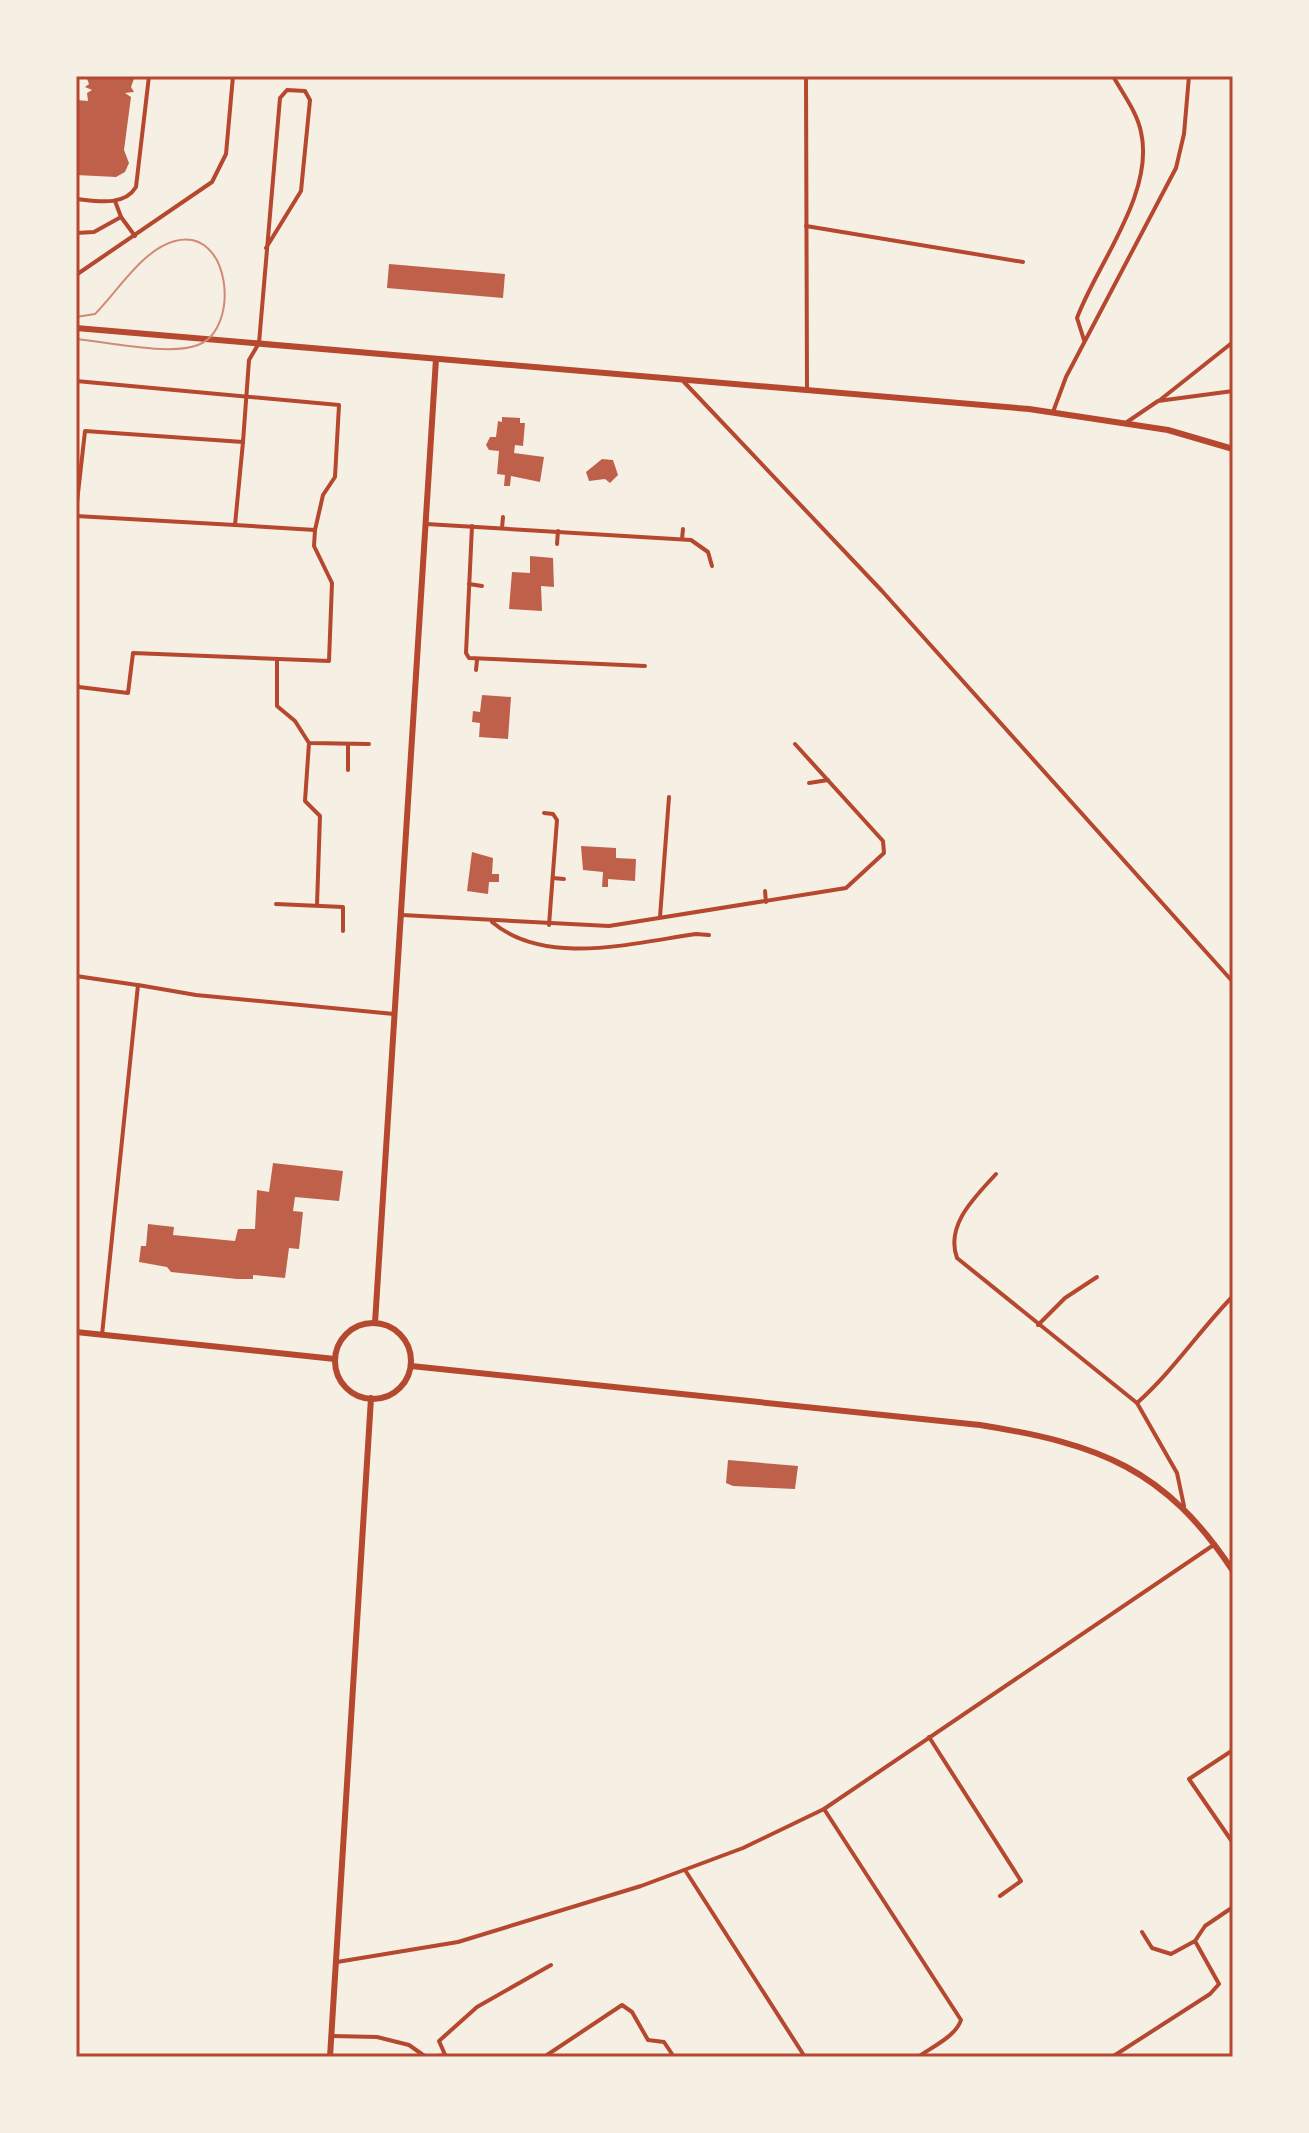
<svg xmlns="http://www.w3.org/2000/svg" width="1309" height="2133" font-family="'Noto Sans',sans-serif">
	<rect width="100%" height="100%" fill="#f6efe4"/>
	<g fill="#bf614a">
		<polygon points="86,76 135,76 131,87 134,92 125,93 131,97 124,150 129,163 125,172 116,177 76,175 76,100 88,101 87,93 92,90 85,87 89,84"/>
		<polygon points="389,264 505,274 503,298 387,288"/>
		<polygon points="502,417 520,418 520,423 525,423 523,446 515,445 514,453 544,457 540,482 511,476 510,486 504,486 505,475 497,474 499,451 489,450 486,445 490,437 496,437 498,421 502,422"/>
		<polygon points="602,459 613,460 618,475 610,483 605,479 589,481 586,472"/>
		<polygon points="530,556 553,558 554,587 541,586 542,611 509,609 512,572 530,573"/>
		<polygon points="482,695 511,697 508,739 479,737 480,723 472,722 473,711 480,712"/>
		<polygon points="581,846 616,848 616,858 636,859 635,881 608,879 608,887 602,887 603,872 583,870"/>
		<polygon points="472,852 493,858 492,874 499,874 499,882 489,882 488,894 467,891"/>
		<polygon points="273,1163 343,1171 339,1201 295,1197 293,1211 303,1212 299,1249 289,1248 285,1278 253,1275 253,1279 237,1279 171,1272 167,1267 139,1262 141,1246 146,1246 148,1224 174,1227 173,1235 235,1241 238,1229 255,1229 257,1190 269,1192"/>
		<polygon points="728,1460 798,1466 795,1489 733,1486 726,1483"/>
	</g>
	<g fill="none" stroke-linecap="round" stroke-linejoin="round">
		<g stroke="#b5482f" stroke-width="4">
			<polyline points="806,76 807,390"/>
			<path d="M76,199C96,201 124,207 136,187L149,76"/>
			<polyline points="115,201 121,217 135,236"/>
			<polyline points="806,226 1023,262"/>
			<polyline points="76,233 94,232 121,217"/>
			<polyline points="76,275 212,182 226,154 233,76"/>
			<path d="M1084,340L1077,318C1097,264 1155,193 1141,132C1137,112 1123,94 1113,76"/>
			<polyline points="76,381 339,405 335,477 323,495 315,530 235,525"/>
			<polyline points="684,382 882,591 1233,982"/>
			<polyline points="1160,400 1233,342"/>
			<polyline points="1053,412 1066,377 1176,168 1184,134 1189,76"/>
			<polyline points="1127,422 1158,401 1233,391"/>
			<polyline points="76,511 85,431 243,442 249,360 259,343 280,98 287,90 305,91 310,100 301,191 266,248"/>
			<polyline points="76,516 235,525 243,442"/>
			<polyline points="426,524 691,540 708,552 712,566"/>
			<polyline points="472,526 466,653 469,658 645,666"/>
			<polyline points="502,528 503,517"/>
			<polyline points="682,539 683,529"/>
			<polyline points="557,544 558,531"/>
			<polyline points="469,584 482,586"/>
			<polyline points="277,660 277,706 295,721 309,743 369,744"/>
			<polyline points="476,670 477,660"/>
			<polyline points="76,684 79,687 128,693 133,653 329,661 332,583 314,546 315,530"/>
			<polyline points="309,743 305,801 320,816 317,905"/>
			<polyline points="348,770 348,744"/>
			<polyline points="809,783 828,780"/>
			<polyline points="544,813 553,814 557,820 549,925"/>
			<polyline points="553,878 564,879"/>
			<polyline points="765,891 766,902"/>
			<polyline points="276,904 343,907 343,931"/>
			<polyline points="402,915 609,926 846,888 884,853 883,841 795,744"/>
			<polyline points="660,917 669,797"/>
			<path d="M492,922C545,967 633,943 696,934L709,935"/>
			<polyline points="76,976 137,985"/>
			<path d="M996,1174C975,1197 945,1225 957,1258L1137,1403L1177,1473L1184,1506"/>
			<polyline points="1038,1325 1065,1298 1097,1277"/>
			<polyline points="102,1335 138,985 196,995 394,1014"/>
			<path d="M1137,1403C1173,1371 1199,1331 1233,1296"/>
			<polyline points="929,1737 1021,1881 1000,1896"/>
			<polyline points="1233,1750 1189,1779 1233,1843"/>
			<path d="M824,1809L961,2020C956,2036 932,2047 918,2057"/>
			<polyline points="685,1870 805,2057"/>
			<polyline points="1142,1932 1152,1948 1171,1954 1195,1941"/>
			<polyline points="337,1962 458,1942 641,1886 743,1848 824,1809 1215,1544"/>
			<polyline points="332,2036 377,2037 409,2045 426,2057"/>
			<polyline points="430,2057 445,2055"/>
			<polyline points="446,2057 439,2041 477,2007 551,1965"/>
			<polyline points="544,2057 622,2005 632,2012 648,2040 664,2042 674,2057"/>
			<polyline points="1112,2057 1210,1994 1219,1984 1195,1941 1205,1926 1233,1907"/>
		</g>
		<polyline stroke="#b5482f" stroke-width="6" points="76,328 1029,409 1168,430 1233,449"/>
		<g stroke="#b5482f" stroke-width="6">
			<polyline points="375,1323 436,359"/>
			<circle cx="373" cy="1361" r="38"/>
			<polyline points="76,1332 335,1359"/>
			<path d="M411,1366L980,1425C1099,1444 1165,1468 1233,1571"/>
			<polyline points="330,2057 371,1398"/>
		</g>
		<path stroke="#cf8b77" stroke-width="2" d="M76,317L95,314C117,292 143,249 175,241C231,226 241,329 198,345C170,356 107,342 76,339"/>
	</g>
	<rect width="1309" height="2133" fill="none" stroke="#f6efe4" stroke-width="156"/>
	<rect x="78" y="78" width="1153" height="1977" fill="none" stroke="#b5482f" stroke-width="3"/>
</svg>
